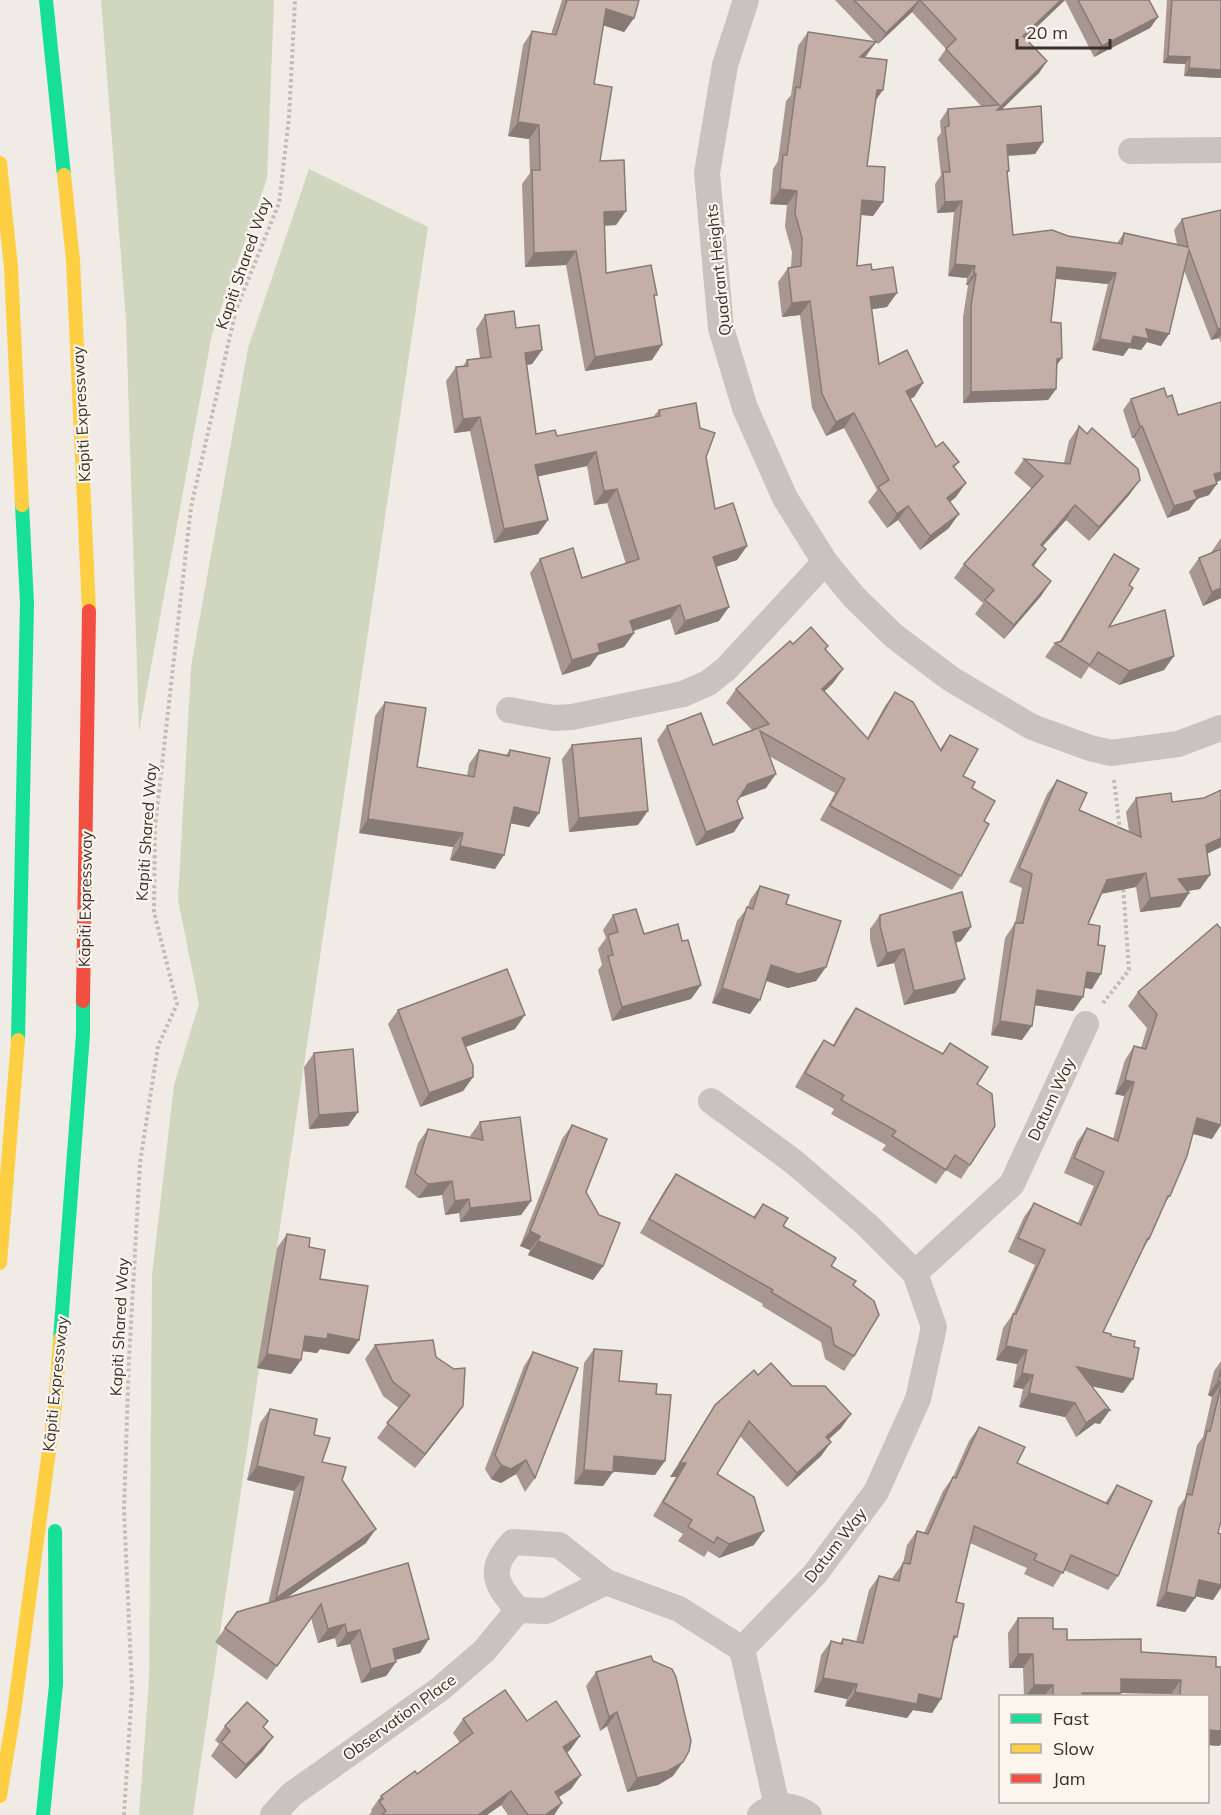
<svg xmlns="http://www.w3.org/2000/svg" width="1221" height="1815" font-family="Mulish,sans-serif">
	<rect width="100%" height="100%" fill="#f0ebe5"/>
	<g fill="#d1d6bf">
		<polygon points="101,0 274,0 267,179 212,334 139,732 126,320"/>
		<polygon points="309,169 428,227 193,1815 139,1815 149,1681 152,1275 174,1085 199,1004 178,900 191,667 248,348"/>
	</g>
	<g fill="none" stroke-linecap="round" stroke-linejoin="round">
		<g stroke="#c2bbb6" stroke-width="4" stroke-dasharray="3 3" stroke-linecap="butt">
			<polyline points="1114,780 1120,830"/>
			<polyline points="1103,1003 1129,970 1123,885"/>
			<polyline points="124,1815 132,1689 124,1510 129,1359 140,1163 158,1046 177,1004 154,912 155,827 191,507 236,310 279,203 289,118 295,0"/>
		</g>
		<g stroke="#c9c3be" stroke-width="26">
			<polyline points="746,0 725,65 707,173 721,328 745,408 785,498 825,562 854,597 894,636 951,679 1032,727 1090,748 1111,753 1178,744 1221,728"/>
			<polyline points="1131,151 1221,150"/>
			<polyline points="509,710 554,718 572,717 683,694 708,683 726,669 825,562"/>
			<polyline points="711,1101 794,1162 866,1224 915,1273 934,1327 918,1399 876,1492 815,1574 742,1649 777,1806"/>
			<polyline points="915,1273 1012,1184 1086,1024"/>
			<path d="M606,1582L546,1611L518,1610C496,1585 486,1570 513,1542L559,1545L606,1582L679,1609L742,1649"/>
			<polyline points="273,1815 291,1795 440,1689 484,1651 518,1610"/>
			<path d="M760,1815C775,1802 793,1804 809,1815"/>
		</g>
		<g stroke="#16e098" stroke-width="14">
			<polyline points="46,0 64,175"/>
			<polyline points="18,1040 27,603 22,505"/>
			<polyline points="60,1339 83,1034 83,1001"/>
			<polyline points="43,1815 56,1684 55,1531"/>
		</g>
		<g stroke="#ffcf43" stroke-width="14">
			<polyline points="0,163 11,267 22,505"/>
			<polyline points="64,175 73,260 89,611"/>
			<polyline points="0,1263 18,1040"/>
			<polyline points="0,1796 14,1712 55,1406 60,1339"/>
		</g>
		<polyline stroke="#f24e42" stroke-width="14" points="83,1001 89,611"/>
	</g>
	<g fill="#a89690">
		<polygon points="562,0 639,0 634,18 624,32 603,25 594,84 600,161 626,211 616,225 604,226 606,273 654,299 652,360 585,371 566,265 525,267 522,184 530,173 529,139 508,136 523,45 532,31 551,34"/>
		<polygon points="835,0 1065,0 1025,38 1047,61 1039,73 1001,110 1043,142 1035,154 1008,156 1007,173 1013,235 1068,236 1117,243 1124,233 1177,244 1174,230 1182,219 1221,210 1221,343 1219,338 1211,340 1184,270 1161,346 1147,342 1141,350 1129,348 1123,356 1092,350 1108,284 1056,279 1051,322 1057,365 1056,389 1048,400 963,403 963,317 968,285 966,285 967,278 948,276 954,212 937,213 935,184 941,175 937,138 941,133 940,121 948,109 982,107 938,60 946,49 912,12 878,44 876,42 864,57 875,100 867,166 883,202 873,216 861,215 857,266 872,270 887,307 872,309 879,364 923,383 914,397 910,399 936,447 959,462 954,468 956,497 950,502 949,528 920,550 898,520 887,528 868,502 877,490 844,428 826,436 812,408 800,315 782,317 778,282 788,268 791,267 792,252 785,227 787,205 770,204 773,169 778,161 786,101 791,95 798,46 808,32 875,42"/>
		<polygon points="1065,0 1149,0 1158,17 1150,28 1094,57"/>
		<polygon points="1167,0 1221,0 1221,78 1184,76 1185,64 1163,63"/>
		<polygon points="485,315 516,328 542,350 532,364 527,365 536,434 557,436 653,417 659,410 706,457 715,509 747,546 737,560 716,567 719,621 675,635 670,619 633,631 634,633 624,647 598,655 590,666 562,675 530,573 540,559 582,578 626,564 607,503 594,505 587,466 538,476 548,520 538,534 494,543 470,431 454,433 446,381 456,367 463,366 467,360 480,358 476,329"/>
		<polygon points="1167,397 1178,415 1221,402 1221,480 1217,482 1209,495 1197,499 1189,510 1167,518 1134,438 1132,438 1123,410 1131,399"/>
		<polygon points="1079,426 1130,494 1089,541 1066,520 1043,546 1036,563 1034,566 1051,581 1041,596 1004,639 975,614 983,603 954,578 964,564 1032,489 1014,473 1024,459 1064,463 1069,441"/>
		<polygon points="1221,538 1221,598 1203,606 1189,572 1199,558 1210,554"/>
		<polygon points="1114,554 1129,585 1109,627 1174,656 1164,670 1119,685 1089,667 1081,679 1045,657 1055,643 1060,641 1105,568"/>
		<polygon points="793,644 825,650 843,669 833,683 824,692 867,738 885,706 895,692 940,749 950,735 963,776 972,788 984,821 961,876 952,890 820,820 835,793 769,756 766,788 739,798 737,801 743,818 734,832 696,846 657,740 667,726 713,745 752,730 726,703 736,689"/>
		<polygon points="385,702 417,767 467,776 469,764 479,750 506,755 510,750 539,813 529,827 511,823 495,869 450,860 453,847 359,833 375,716"/>
		<polygon points="572,745 638,825 569,832 562,759"/>
		<polygon points="1057,780 1079,810 1129,831 1126,812 1136,798 1172,802 1204,798 1221,790 1221,847 1207,854 1210,875 1200,889 1188,891 1189,893 1180,907 1140,912 1136,887 1102,894 1088,924 1092,989 1084,988 1083,997 1073,1011 1035,1005 1022,1040 991,1035 1005,938 1015,923 1022,888 1009,882 1047,794"/>
		<polygon points="760,886 786,904 826,967 816,981 788,988 766,981 750,1014 712,1003 737,921 748,907 750,900"/>
		<polygon points="613,915 644,934 682,941 701,985 691,999 612,1021 598,970 602,965 598,949 606,938 603,930"/>
		<polygon points="880,915 971,927 961,941 955,943 955,993 904,1005 894,963 877,967 870,940 870,929"/>
		<polygon points="1221,929 1212,1139 1193,1134 1170,1196 1164,1204 1149,1239 1143,1249 1103,1332 1111,1336 1123,1393 1092,1386 1100,1424 1095,1423 1076,1437 1065,1417 1019,1407 1023,1389 1013,1387 1017,1364 996,1360 1003,1328 1013,1314 1035,1265 1008,1252 1024,1217 1034,1203 1078,1223 1094,1186 1064,1173 1077,1142 1087,1128 1113,1139 1124,1096 1115,1094 1125,1060 1134,1046 1141,1048 1147,1028 1128,1006 1138,992"/>
		<polygon points="856,1008 943,1054 950,1043 977,1084 970,1165 961,1179 946,1170 936,1184 882,1150 886,1145 831,1114 834,1109 795,1087 814,1054 824,1040 833,1045 846,1022"/>
		<polygon points="398,1010 515,1029 465,1047 473,1077 463,1091 420,1107 388,1024"/>
		<polygon points="314,1053 358,1112 348,1126 309,1129 304,1067"/>
		<polygon points="480,1122 531,1201 521,1215 460,1222 459,1213 445,1215 442,1195 418,1198 405,1187 418,1143 428,1129 471,1138 470,1136"/>
		<polygon points="572,1125 603,1266 593,1280 528,1255 530,1250 520,1246 562,1139"/>
		<polygon points="676,1174 753,1217 763,1204 783,1226 853,1285 854,1356 844,1371 825,1359 821,1342 762,1306 763,1304 640,1233 666,1188"/>
		<polygon points="287,1234 309,1247 320,1279 359,1340 349,1354 320,1349 317,1353 302,1351 301,1360 291,1374 257,1368 277,1248"/>
		<polygon points="375,1345 436,1357 463,1406 453,1420 415,1468 377,1438 399,1408 383,1396 365,1359"/>
		<polygon points="594,1349 619,1381 656,1394 655,1475 613,1471 603,1486 574,1484 584,1363"/>
		<polygon points="533,1352 535,1478 525,1492 516,1474 501,1483 491,1479 485,1469 524,1366"/>
		<polygon points="1221,1361 1221,1521 1218,1533 1213,1600 1195,1596 1195,1598 1185,1612 1156,1606 1178,1508 1185,1498 1197,1445 1203,1437 1212,1397 1208,1395 1214,1371"/>
		<polygon points="758,1375 792,1386 851,1414 841,1428 829,1439 831,1442 821,1456 787,1487 740,1436 717,1474 754,1545 719,1558 708,1551 704,1557 678,1541 683,1534 653,1516 676,1477 670,1477 706,1419 715,1405"/>
		<polygon points="270,1409 314,1435 322,1462 342,1480 366,1543 286,1598 408,1563 420,1653 396,1660 396,1662 386,1676 361,1683 350,1644 337,1647 335,1638 318,1643 311,1618 267,1680 215,1642 237,1612 268,1604 294,1491 247,1480 260,1423"/>
		<polygon points="979,1427 1017,1463 1105,1503 1117,1485 1118,1576 1108,1590 1064,1570 1053,1587 1024,1574 1027,1568 970,1543 956,1602 957,1637 953,1642 941,1699 932,1713 913,1710 907,1718 845,1706 847,1699 814,1692 821,1655 831,1641 840,1643 843,1639 856,1642 869,1590 879,1576 892,1579 893,1577 903,1563 907,1545 917,1531 924,1533 943,1491 953,1477 969,1441"/>
		<polygon points="1018,1618 1053,1629 1067,1640 1141,1652 1221,1667 1221,1744 1219,1746 1208,1745 1208,1696 1171,1696 1171,1694 1121,1693 1119,1696 1024,1696 1023,1668 1009,1668 1008,1633"/>
		<polygon points="596,1672 673,1776 658,1785 627,1792 607,1726 600,1731 586,1686"/>
		<polygon points="463,1719 527,1721 580,1736 570,1750 567,1753 581,1775 571,1789 559,1797 562,1803 554,1815 508,1815 501,1805 487,1815 369,1815 372,1811 371,1810 381,1796 417,1774 460,1743 453,1733"/>
		<polygon points="225,1726 263,1728 263,1751 236,1779 211,1756 219,1744 215,1740"/>
	</g>
	<g fill="#887a75">
		<polygon points="920,0 912,12 878,44 886,33"/>
		<polygon points="1061,0 1065,0 1016,47 1023,36"/>
		<polygon points="606,9 634,18 624,32 596,23"/>
		<polygon points="1158,17 1150,28 1094,57 1102,46"/>
		<polygon points="876,42 866,56 850,71 860,57"/>
		<polygon points="1168,56 1190,57 1185,64 1163,63"/>
		<polygon points="1047,61 1039,73 989,122 997,110"/>
		<polygon points="1189,68 1221,70 1221,78 1184,76"/>
		<polygon points="877,90 883,90 873,104"/>
		<polygon points="518,122 539,125 529,139 508,136"/>
		<polygon points="1043,142 1035,154 999,156 1007,145"/>
		<polygon points="780,189 797,191 787,205 770,204"/>
		<polygon points="862,200 883,202 873,216 852,214"/>
		<polygon points="962,201 954,212 937,213 945,202"/>
		<polygon points="626,211 616,225 594,226 604,212"/>
		<polygon points="576,251 566,265 525,267 534,253"/>
		<polygon points="955,264 975,266 967,278 948,276"/>
		<polygon points="1057,267 1116,273 1108,284 1049,278"/>
		<polygon points="974,273 976,274 968,285 966,285"/>
		<polygon points="897,293 887,307 860,311 870,297"/>
		<polygon points="810,301 800,315 782,317 792,303"/>
		<polygon points="1221,328 1221,334 1219,338 1211,340 1218,329"/>
		<polygon points="1146,329 1169,334 1161,346 1147,342 1141,350 1129,348 1123,356 1092,350 1100,339 1133,336"/>
		<polygon points="662,345 652,360 585,371 595,357"/>
		<polygon points="542,350 532,364 515,367 525,353"/>
		<polygon points="1062,358 1054,369 1057,359"/>
		<polygon points="923,383 914,397 896,406 906,391"/>
		<polygon points="1056,389 1048,400 963,403 971,392"/>
		<polygon points="854,413 844,428 826,436 836,422"/>
		<polygon points="480,417 470,431 454,433 463,419"/>
		<polygon points="1142,426 1134,438 1132,438 1140,427"/>
		<polygon points="596,452 587,466 526,479 535,465"/>
		<polygon points="1221,472 1221,480 1206,485 1214,474"/>
		<polygon points="1140,480 1130,494 1089,541 1099,527"/>
		<polygon points="966,483 956,497 937,512 947,498"/>
		<polygon points="1217,484 1209,495 1197,499 1189,510 1167,518 1174,506 1194,491"/>
		<polygon points="617,489 607,503 594,505 604,491"/>
		<polygon points="1075,505 1066,520 1031,559 1041,545"/>
		<polygon points="908,506 898,520 887,528 897,514"/>
		<polygon points="959,514 949,528 920,550 930,536"/>
		<polygon points="548,520 538,534 494,543 504,529"/>
		<polygon points="747,546 737,560 703,571 713,557"/>
		<polygon points="1046,549 1036,563 1022,579 1032,565"/>
		<polygon points="1051,581 1041,596 1004,639 1014,625"/>
		<polygon points="1221,588 1221,598 1203,606 1212,592"/>
		<polygon points="680,605 670,619 620,635 630,621"/>
		<polygon points="729,607 719,621 675,635 685,621"/>
		<polygon points="634,633 624,647 598,655 590,666 562,675 572,660 598,644"/>
		<polygon points="1174,656 1164,670 1119,685 1129,671"/>
		<polygon points="843,669 833,683 812,703 822,689"/>
		<polygon points="776,774 766,788 738,798 748,784"/>
		<polygon points="514,807 539,813 529,827 504,822"/>
		<polygon points="648,811 638,825 569,832 579,818"/>
		<polygon points="743,818 734,832 696,846 706,832"/>
		<polygon points="368,819 463,833 453,847 359,833"/>
		<polygon points="1221,838 1221,847 1196,859 1206,845"/>
		<polygon points="460,846 504,855 495,869 450,860"/>
		<polygon points="1146,873 1136,887 1098,894 1107,880"/>
		<polygon points="1210,875 1200,889 1168,894 1178,879"/>
		<polygon points="1189,893 1180,907 1140,912 1150,898"/>
		<polygon points="971,927 961,941 943,946 953,932"/>
		<polygon points="904,949 894,963 877,967 887,953"/>
		<polygon points="771,965 826,967 816,981 788,988 761,979"/>
		<polygon points="1087,972 1101,974 1092,989 1077,986"/>
		<polygon points="965,979 955,993 904,1005 914,991"/>
		<polygon points="701,985 691,999 612,1021 622,1007"/>
		<polygon points="722,988 760,1000 750,1014 712,1003"/>
		<polygon points="1037,990 1083,997 1073,1011 1027,1004"/>
		<polygon points="525,1015 515,1029 452,1052 462,1038"/>
		<polygon points="1000,1021 1032,1026 1022,1040 991,1035"/>
		<polygon points="473,1077 463,1091 420,1107 429,1093"/>
		<polygon points="1125,1080 1134,1082 1124,1096 1115,1094"/>
		<polygon points="358,1112 348,1126 309,1129 319,1115"/>
		<polygon points="1197,1118 1221,1125 1212,1139 1187,1132"/>
		<polygon points="452,1181 442,1195 418,1198 428,1184"/>
		<polygon points="469,1199 459,1213 445,1215 455,1201"/>
		<polygon points="531,1201 521,1215 460,1222 470,1208"/>
		<polygon points="530,1231 540,1236 530,1250 520,1246"/>
		<polygon points="538,1241 603,1266 593,1280 528,1255"/>
		<polygon points="328,1334 359,1340 349,1354 320,1349 317,1353 295,1350 305,1336"/>
		<polygon points="1006,1346 1027,1350 1017,1364 996,1360"/>
		<polygon points="267,1354 301,1360 291,1374 257,1368"/>
		<polygon points="1077,1367 1133,1379 1123,1393 1067,1381"/>
		<polygon points="1022,1373 1033,1375 1023,1389 1013,1387"/>
		<polygon points="1218,1381 1221,1382 1221,1384 1212,1397 1208,1395"/>
		<polygon points="1029,1393 1075,1403 1065,1417 1019,1407"/>
		<polygon points="463,1406 453,1420 415,1468 425,1454"/>
		<polygon points="1105,1409 1110,1410 1100,1424 1095,1423 1076,1437 1086,1423"/>
		<polygon points="851,1414 841,1428 816,1451 826,1437"/>
		<polygon points="831,1442 821,1456 787,1487 797,1473"/>
		<polygon points="614,1456 665,1461 655,1475 604,1471"/>
		<polygon points="526,1460 516,1474 501,1483 491,1479 501,1465"/>
		<polygon points="680,1463 686,1463 676,1477 670,1477"/>
		<polygon points="257,1466 304,1477 294,1491 247,1480"/>
		<polygon points="584,1470 613,1472 603,1486 574,1484"/>
		<polygon points="376,1529 366,1543 266,1612 276,1598"/>
		<polygon points="764,1531 754,1545 719,1558 729,1544"/>
		<polygon points="1199,1580 1221,1585 1221,1588 1213,1600 1189,1595"/>
		<polygon points="1166,1592 1195,1598 1185,1612 1156,1606"/>
		<polygon points="345,1624 335,1638 318,1643 328,1629"/>
		<polygon points="360,1630 350,1644 337,1647 347,1633"/>
		<polygon points="429,1639 420,1653 383,1663 393,1649"/>
		<polygon points="1018,1654 1033,1654 1023,1668 1009,1668"/>
		<polygon points="396,1662 386,1676 361,1683 371,1669"/>
		<polygon points="823,1678 857,1684 847,1699 814,1692"/>
		<polygon points="1121,1679 1181,1680 1171,1694 1121,1693 1119,1696 1079,1696 1082,1693"/>
		<polygon points="1034,1685 1053,1685 1044,1696 1026,1696"/>
		<polygon points="855,1692 919,1694 941,1699 932,1713 913,1710 907,1718 845,1706"/>
		<polygon points="617,1712 607,1726 600,1731 609,1717"/>
		<polygon points="1208,1730 1221,1731 1221,1744 1219,1746 1208,1745"/>
		<polygon points="580,1736 570,1750 553,1762 563,1747"/>
		<polygon points="273,1737 263,1751 236,1779 246,1765"/>
		<polygon points="683,1762 673,1776 658,1785 627,1792 637,1778"/>
		<polygon points="581,1775 571,1789 545,1806 555,1792"/>
		<polygon points="511,1791 501,1805 487,1815 478,1815"/>
		<polygon points="562,1803 554,1815 545,1815"/>
	</g>
	<g fill="#c3afa7" stroke="#887a75" stroke-width="1.5">
		<polygon points="567,0 639,0 634,18 606,9 594,84 612,87 600,161 624,160 626,211 604,212 606,273 651,265 657,295 654,295 662,345 595,357 576,251 534,253 532,170 540,170 539,125 518,122 532,31 556,35"/>
		<polygon points="854,0 1061,0 1023,36 1047,61 997,110 1041,106 1043,142 1007,145 1009,171 1007,171 1013,235 1052,230 1068,236 1122,244 1124,233 1188,247 1182,219 1221,210 1221,328 1218,329 1189,250 1169,334 1146,329 1149,339 1133,336 1131,344 1100,339 1116,273 1057,267 1051,322 1061,323 1062,358 1057,359 1056,389 971,392 971,306 976,274 974,273 975,266 955,264 962,201 945,202 943,172 950,172 945,127 949,126 948,109 999,105 946,49 956,39 920,0 886,33"/>
		<polygon points="1078,0 1149,0 1158,17 1102,46"/>
		<polygon points="1172,0 1221,0 1221,70 1189,68 1190,57 1168,56"/>
		<polygon points="808,32 876,42 860,57 887,60 883,90 877,90 867,166 885,167 883,202 862,200 857,266 871,264 872,270 893,267 897,293 870,297 879,364 907,350 923,383 906,391 936,447 943,442 959,462 953,466 966,483 947,498 959,514 930,536 908,506 897,514 878,487 889,480 854,413 836,422 822,394 810,301 792,303 788,268 801,266 802,238 795,213 797,191 780,189 783,155 787,155 796,87 800,88"/>
		<polygon points="514,311 516,328 539,325 542,350 525,353 536,434 555,430 557,436 660,416 659,410 696,403 700,428 715,433 706,457 715,509 733,503 747,546 713,557 729,607 685,621 680,605 630,621 634,633 598,644 600,652 572,660 540,559 573,548 582,578 639,559 617,489 604,491 596,452 535,465 548,520 504,529 480,417 463,419 456,367 468,366 467,360 491,357 485,315"/>
		<polygon points="1164,388 1167,397 1172,395 1178,415 1221,402 1221,472 1214,474 1217,484 1194,491 1197,499 1174,506 1142,426 1140,427 1131,399"/>
		<polygon points="1079,426 1087,434 1092,428 1138,469 1140,480 1099,527 1075,505 1041,545 1046,549 1032,565 1051,581 1014,625 985,600 994,590 964,564 1043,476 1024,459 1070,464"/>
		<polygon points="1221,549 1221,588 1212,592 1199,558"/>
		<polygon points="1114,554 1139,569 1129,585 1133,588 1109,627 1165,610 1174,656 1129,671 1098,652 1090,665 1055,643 1062,641"/>
		<polygon points="811,627 828,646 825,649 843,669 822,689 868,739 895,692 913,702 941,751 950,735 978,749 963,776 975,782 972,788 995,801 984,821 989,824 961,876 830,806 845,779 760,731 776,774 748,784 737,801 743,818 706,832 667,726 701,713 713,745 769,724 736,689 790,641 793,644"/>
		<polygon points="385,702 426,708 417,767 474,777 479,750 509,756 510,750 550,758 539,813 514,807 504,855 460,846 463,833 368,819"/>
		<polygon points="641,738 648,811 579,818 572,745"/>
		<polygon points="1057,780 1087,793 1079,810 1141,837 1136,798 1171,793 1172,802 1204,798 1221,790 1221,838 1206,845 1210,875 1178,879 1189,893 1150,898 1146,873 1107,880 1088,924 1100,926 1098,945 1105,946 1101,974 1087,972 1083,997 1037,990 1032,1026 1000,1021 1015,923 1023,923 1032,874 1019,868"/>
		<polygon points="760,886 789,895 786,904 841,921 826,967 798,974 771,965 760,1000 722,988 747,907 753,909"/>
		<polygon points="962,892 971,927 953,932 965,979 914,991 904,949 887,953 880,926 880,915"/>
		<polygon points="636,909 644,934 678,924 682,941 688,940 701,985 622,1007 608,956 613,955 608,935 618,932 613,915"/>
		<polygon points="1217,924 1221,929 1221,1125 1197,1118 1187,1156 1170,1196 1168,1196 1149,1239 1148,1238 1103,1332 1111,1334 1111,1336 1135,1341 1134,1347 1139,1348 1133,1379 1077,1367 1110,1410 1105,1409 1086,1423 1075,1403 1029,1393 1033,1375 1022,1373 1027,1350 1006,1346 1013,1314 1016,1314 1045,1250 1018,1238 1034,1203 1081,1225 1104,1172 1074,1158 1087,1128 1118,1141 1134,1082 1125,1080 1134,1046 1146,1049 1157,1014 1138,992"/>
		<polygon points="507,969 525,1015 462,1038 473,1066 473,1077 429,1093 398,1010"/>
		<polygon points="856,1008 943,1054 950,1043 988,1067 977,1084 992,1094 995,1126 970,1165 955,1155 946,1170 892,1136 896,1131 841,1100 844,1095 805,1073 824,1040 834,1046"/>
		<polygon points="353,1049 358,1112 319,1115 314,1053"/>
		<polygon points="520,1117 531,1201 470,1208 469,1199 455,1201 452,1181 428,1184 415,1173 428,1129 483,1140 480,1122"/>
		<polygon points="572,1125 607,1139 586,1192 599,1215 620,1223 603,1266 538,1241 540,1236 530,1231"/>
		<polygon points="676,1174 755,1218 763,1204 788,1218 783,1226 836,1258 831,1266 856,1281 853,1285 874,1301 879,1315 854,1356 834,1345 831,1328 771,1292 773,1290 649,1219"/>
		<polygon points="287,1234 310,1238 309,1247 325,1250 320,1279 368,1286 359,1340 328,1334 327,1339 305,1336 301,1360 267,1354"/>
		<polygon points="433,1340 436,1357 454,1369 465,1368 463,1406 425,1454 387,1423 410,1395 393,1382 375,1345"/>
		<polygon points="594,1349 622,1351 619,1381 657,1384 656,1394 671,1395 665,1461 614,1456 613,1472 584,1470"/>
		<polygon points="533,1352 578,1368 535,1478 526,1460 511,1469 501,1465 495,1455"/>
		<polygon points="771,1363 792,1386 825,1386 851,1414 826,1437 831,1442 797,1473 749,1421 717,1474 754,1497 764,1531 729,1544 717,1537 714,1543 688,1527 692,1520 663,1502 686,1463 680,1463 715,1405 754,1370 758,1375"/>
		<polygon points="1221,1369 1221,1382 1218,1381"/>
		<polygon points="1221,1386 1221,1521 1218,1533 1221,1534 1221,1585 1199,1580 1195,1598 1166,1592 1187,1494 1192,1495 1207,1431 1210,1431"/>
		<polygon points="270,1409 317,1419 314,1435 330,1438 322,1462 346,1467 342,1480 376,1529 276,1598 304,1477 257,1466"/>
		<polygon points="979,1427 1025,1447 1017,1463 1108,1504 1117,1485 1152,1501 1118,1576 1071,1555 1063,1573 1034,1560 1037,1554 974,1526 956,1602 964,1604 957,1637 954,1636 941,1699 919,1694 917,1704 855,1692 857,1684 823,1678 831,1641 842,1644 843,1639 863,1643 879,1576 899,1581 903,1563 910,1564 917,1531 928,1534 953,1477 956,1478"/>
		<polygon points="408,1563 429,1639 393,1649 396,1662 371,1669 360,1630 347,1633 345,1624 328,1629 321,1604 277,1666 225,1628 237,1612"/>
		<polygon points="1018,1618 1053,1618 1053,1629 1067,1629 1067,1640 1141,1639 1141,1652 1216,1657 1216,1667 1221,1667 1221,1731 1208,1730 1208,1696 1180,1696 1181,1680 1121,1679 1121,1693 1082,1693 1082,1696 1053,1696 1053,1685 1034,1685 1033,1654 1018,1654"/>
		<polygon points="651,1656 653,1661 672,1669 676,1677 691,1741 689,1751 683,1762 668,1771 637,1778 617,1712 609,1717 596,1672"/>
		<polygon points="505,1690 527,1721 556,1701 580,1736 563,1747 581,1775 555,1792 562,1803 545,1815 528,1815 511,1791 478,1815 382,1815 386,1811 379,1801 383,1799 381,1796 415,1771 417,1774 473,1733 463,1719"/>
		<polygon points="247,1702 268,1721 263,1727 273,1737 246,1765 221,1742 230,1731 225,1726"/>
	</g>
	<g text-anchor="middle" stroke-width="4.5" stroke-linejoin="round" paint-order="stroke">
		<g font-size="16" fill="#3b302b" stroke="#fbf5ee">
			<text transform="translate(243 263) rotate(-71)" y="6">Kapiti Shared Way</text>
			<text transform="translate(718 270) rotate(-96)" y="6">Quadrant Heights</text>
			<text transform="translate(81 414) rotate(-93)" y="6">Kāpiti Expressway</text>
			<text transform="translate(146 832) rotate(-86)" y="6">Kapiti Shared Way</text>
			<text transform="translate(85 899) rotate(-89)" y="6">Kāpiti Expressway</text>
			<text transform="translate(1051 1099) rotate(-65)" y="6">Datum Way</text>
			<text transform="translate(119 1327) rotate(-87)" y="6">Kapiti Shared Way</text>
			<text transform="translate(55 1384) rotate(-84)" y="6">Kāpiti Expressway</text>
			<text transform="translate(835 1545) rotate(-52)" y="6">Datum Way</text>
			<text transform="translate(399 1717) rotate(-36)" y="6">Observation Place</text>
		</g>
	</g>
	<rect x="999" y="1695" width="210" height="108" fill="#fbf5ee" stroke="#aea6a0" stroke-width="1.5"/>
	<rect x="1011" y="1714" width="30" height="9" fill="#16e098" stroke="#aea6a0" stroke-width="1.5"/>
	<text x="1053" y="1725" font-size="18" fill="#3b302b">Fast</text>
	<rect x="1011" y="1744" width="30" height="9" fill="#ffcf43" stroke="#aea6a0" stroke-width="1.5"/>
	<text x="1053" y="1755" font-size="18" fill="#3b302b">Slow</text>
	<rect x="1011" y="1774" width="30" height="9" fill="#f24e42" stroke="#aea6a0" stroke-width="1.5"/>
	<text x="1053" y="1785" font-size="18" fill="#3b302b">Jam</text>
	<path d="M1017 39v9h93v-9" fill="none" stroke="#3b302b" stroke-width="3"/>
	<text x="1026" y="39" font-size="18" fill="#3b302b" stroke="#fbf5ee" stroke-width="4.5" paint-order="stroke">20 m</text>
</svg>
